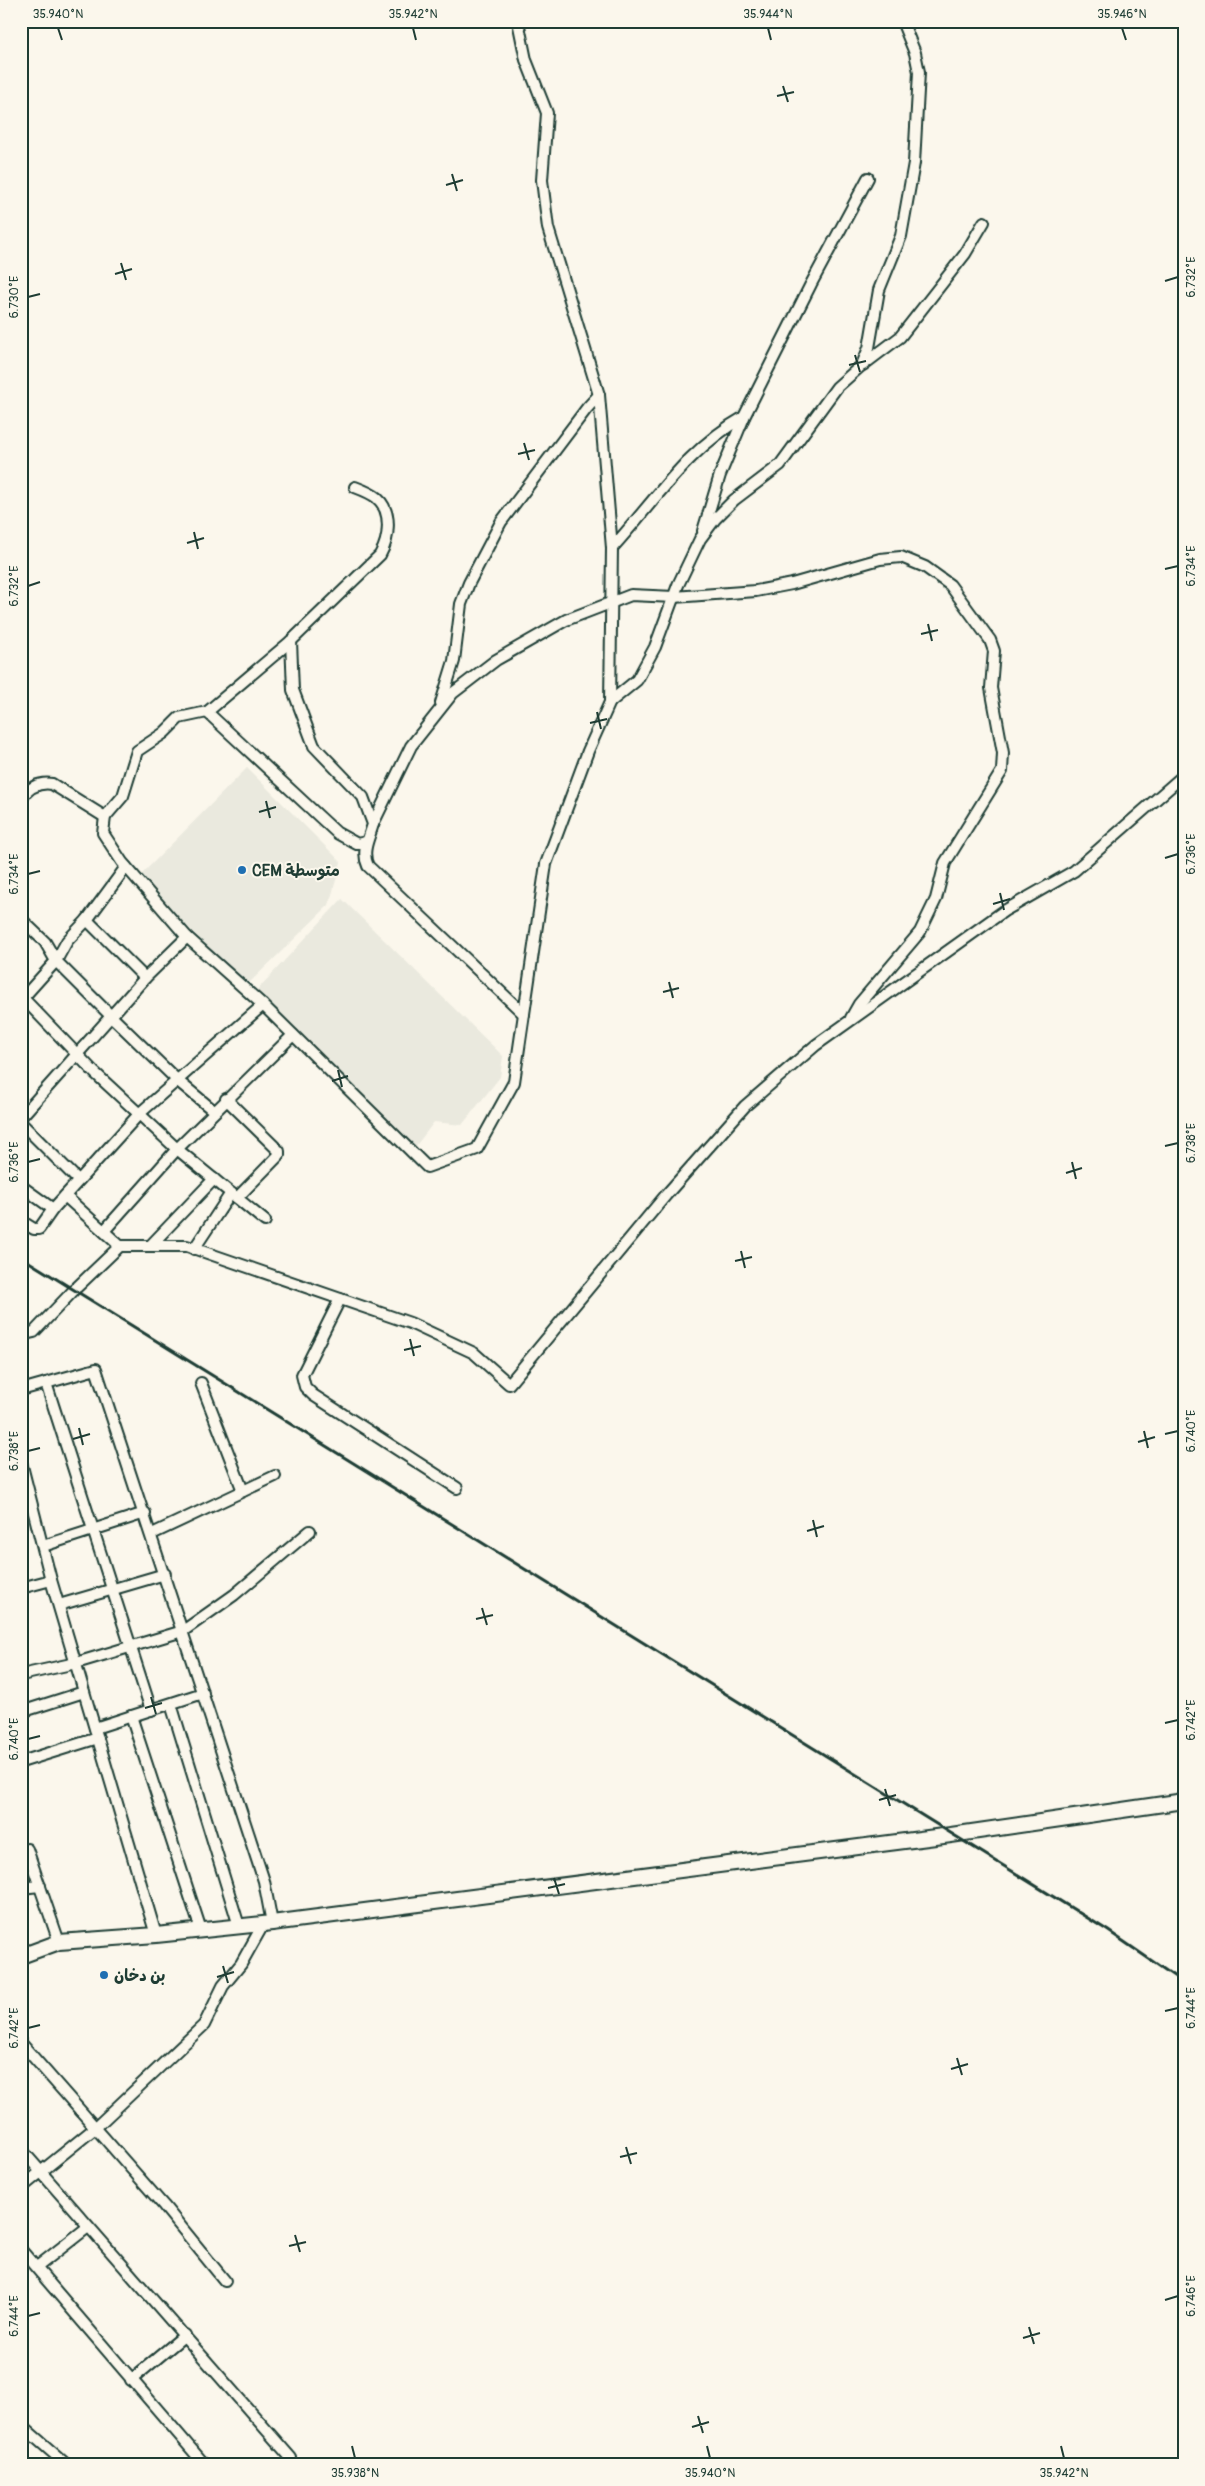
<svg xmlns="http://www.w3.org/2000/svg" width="1205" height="2486" font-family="Pangolin,'Playpen Sans Arabic',sans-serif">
	<rect width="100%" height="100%" fill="#fbf7ec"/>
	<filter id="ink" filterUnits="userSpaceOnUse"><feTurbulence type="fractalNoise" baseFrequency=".02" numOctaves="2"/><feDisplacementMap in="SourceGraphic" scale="10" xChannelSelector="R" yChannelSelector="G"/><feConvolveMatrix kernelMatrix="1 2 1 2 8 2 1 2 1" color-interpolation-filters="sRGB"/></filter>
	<g filter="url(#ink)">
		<g fill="#eae9de">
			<polygon points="247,768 341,862 329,905 247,985 138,878"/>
			<polygon points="342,899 503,1056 500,1077 462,1125 434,1122 412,1151 256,991"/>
		</g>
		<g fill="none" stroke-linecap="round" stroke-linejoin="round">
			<g stroke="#1f3d34" stroke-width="14">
				<g id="street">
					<polyline points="863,365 900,337 965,254 984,222"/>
					<polyline points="703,531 720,475 744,417 811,284 868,178"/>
					<path d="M612,548C655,501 687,449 744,417"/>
					<path d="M291,641L293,690L314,746L363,797L373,824C369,839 361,851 368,866L524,1014"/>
					<polyline points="610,702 637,680 655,647 678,585 700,539 715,519 734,500 780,465 837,387 862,365 869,348 879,290 901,236 914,163 919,72 915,53 902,21"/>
					<polyline points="441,703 454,661 461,604 469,583 501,522 587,408 599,395"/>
					<polyline points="207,712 337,833 357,844 366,842"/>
					<path d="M21,799C28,788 39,782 52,784L105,817"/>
					<polyline points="373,824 411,746 453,693 496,660 566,620 631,595 674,597 756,591 792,584 880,559 901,557 925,567 950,585 990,640 994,651 991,688 1003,753 1002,771 945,863 936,899 920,932 859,1004 851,1018"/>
					<polyline points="21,919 45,942 56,961 112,1017 178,1081 214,1111"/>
					<polyline points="87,920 145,978"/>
					<polyline points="21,996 95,1073 177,1149 265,1221"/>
					<polyline points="21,1000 56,961 67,941 87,920 126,867"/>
					<polyline points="263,1005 427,1167 477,1149 514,1082 546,864 588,751 610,702 612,548 599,395 548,228 542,180 547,113 526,60 518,21"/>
					<polyline points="226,1099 279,1151 279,1155 237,1198"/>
					<polyline points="21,1117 145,978 187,937"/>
					<polyline points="21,1123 78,1180"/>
					<path d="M21,1186L53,1209L140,1113L263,1005L187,937L122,862L103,833L105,817L123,796L137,751L164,733L179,718L207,712L291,641L380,555C389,539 393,512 377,498C371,493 363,490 355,487"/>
					<polyline points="65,1196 120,1246"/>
					<polyline points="21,1221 34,1229 39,1229 53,1209"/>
					<polyline points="104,1231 177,1149 293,1035"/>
					<polyline points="150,1246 214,1179"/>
					<polyline points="194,1249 231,1193"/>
					<polyline points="340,1299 302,1375 305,1387 313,1395 457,1488"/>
					<polyline points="21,1335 34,1332 74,1290 120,1246 187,1246 410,1323 474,1353 509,1384 666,1195 745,1106 816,1045 1004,911 1074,871 1184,775"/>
					<polyline points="46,1383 151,1710"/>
					<polyline points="201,1383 243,1491"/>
					<polyline points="21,1390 96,1369 264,1881 272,1923"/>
					<polyline points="21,1462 51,1580 156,1935"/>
					<polyline points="152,1534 275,1476"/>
					<polyline points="43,1546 145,1513"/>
					<polyline points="21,1588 51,1580"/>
					<polyline points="59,1605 165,1574"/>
					<polyline points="21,1675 76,1663 183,1631 234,1595 310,1531"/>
					<polyline points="171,1704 239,1926"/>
					<polyline points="21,1712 84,1692"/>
					<polyline points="131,1716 201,1930"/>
					<polyline points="95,1728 203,1693"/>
					<polyline points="21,1762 98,1738"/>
					<polyline points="27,1849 59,1942"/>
					<polyline points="21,1888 40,1886"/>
					<polyline points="21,2043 164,2206 225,2281"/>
					<polyline points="21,2149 291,2458"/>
					<polyline points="21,2188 95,2128 204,2025 223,1986 241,1964 264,1923"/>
					<polyline points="21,2250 205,2465"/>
					<polyline points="37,2267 88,2227"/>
					<polyline points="131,2380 185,2335"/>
					<polyline points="21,2425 67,2465"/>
				</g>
			</g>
			<g stroke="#1f3d34" stroke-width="18">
				<polyline id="secondary" points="21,1956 59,1942 156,1935 272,1923 951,1835 1184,1801"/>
			</g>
			<use href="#street" stroke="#fbf7ec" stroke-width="10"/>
			<use href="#secondary" stroke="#fbf7ec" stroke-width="14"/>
			<polyline stroke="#1f3d34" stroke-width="3" points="21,1257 1107,1930 1184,1983"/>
		</g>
	</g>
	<path fill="none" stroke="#1f3d34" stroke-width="2" d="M58,28L62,40M413,28L416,40M768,28L771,40M1122,28L1126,40M783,86L788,102M777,96L794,92M452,174L457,191M446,185L463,180M121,263L126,280M115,274L132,269M1165,281L1178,277M28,297L40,294M855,355L860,372M849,365L866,361M524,443L529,460M518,454L535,450M194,532L198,549M187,543L204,538M1165,569L1178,566M28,586L40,582M928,624L932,641M921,634L938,630M597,712L601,729M590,723L607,719M266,801L270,818M259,812L276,807M1165,858L1178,854M28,874L40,871M1000,893L1004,910M993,904L1010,899M669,982L673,998M663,992L679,988M338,1070L342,1087M332,1081L348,1076M1165,1146L1178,1143M28,1162L40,1159M1072,1162L1076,1179M1066,1173L1082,1168M741,1251L745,1268M735,1261L752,1257M410,1339L414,1356M404,1350L421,1346M79,1428L83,1445M1144,1431L1148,1448M1165,1434L1178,1431M73,1439L90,1434M1138,1442L1155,1437M28,1451L40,1448M813,1520L817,1537M807,1531L824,1526M482,1608L487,1625M476,1619L493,1615M151,1697L156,1714M145,1708L162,1703M1165,1723L1178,1720M28,1739L40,1736M885,1789L890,1806M879,1800L896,1795M554,1878L559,1894M548,1888L565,1884M223,1966L228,1983M217,1977L234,1972M1165,2011L1178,2008M28,2028L40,2025M957,2058L962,2075M951,2069L968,2064M626,2147L631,2164M620,2157L637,2153M295,2235L300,2252M289,2246L306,2242M1165,2300L1178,2296M28,2316L40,2313M1029,2327L1034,2344M1023,2338L1040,2333M698,2416L703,2433M692,2427L709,2422M352,2446L355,2458M707,2446L710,2458M1061,2446L1064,2458"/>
	<g fill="#1f6fb2" stroke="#fbf7ec" stroke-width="2">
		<circle cx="242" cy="870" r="5"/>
		<circle cx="104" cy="1975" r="5"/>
	</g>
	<g text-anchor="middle" stroke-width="4" stroke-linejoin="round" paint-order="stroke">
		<g font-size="16" font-weight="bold" fill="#1f3d34" stroke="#fbf7ec" text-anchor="start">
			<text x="252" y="876">CEM متوسطة</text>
			<text x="114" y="1981">بن دخان</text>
		</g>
	</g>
	<rect width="1205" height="2486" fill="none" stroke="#fbf7ec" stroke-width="55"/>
	<rect x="28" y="28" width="1150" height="2430" fill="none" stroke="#1f3d34" stroke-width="2"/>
	<g font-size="12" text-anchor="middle" fill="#1f3d34">
		<text x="58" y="18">35.940°N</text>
		<text x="413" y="18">35.942°N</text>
		<text x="768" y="18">35.944°N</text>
		<text x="1122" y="18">35.946°N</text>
		<text transform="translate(1191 277) rotate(-90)" y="4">6.732°E</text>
		<text transform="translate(14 297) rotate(-90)" y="4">6.730°E</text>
		<text transform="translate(1191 566) rotate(-90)" y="4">6.734°E</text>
		<text transform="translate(14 586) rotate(-90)" y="4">6.732°E</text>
		<text transform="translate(1191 854) rotate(-90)" y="4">6.736°E</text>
		<text transform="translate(14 874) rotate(-90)" y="4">6.734°E</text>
		<text transform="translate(1191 1143) rotate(-90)" y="4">6.738°E</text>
		<text transform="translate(14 1162) rotate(-90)" y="4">6.736°E</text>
		<text transform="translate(1191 1431) rotate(-90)" y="4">6.740°E</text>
		<text transform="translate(14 1451) rotate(-90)" y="4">6.738°E</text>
		<text transform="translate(1191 1720) rotate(-90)" y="4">6.742°E</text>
		<text transform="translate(14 1739) rotate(-90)" y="4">6.740°E</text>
		<text transform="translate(1191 2008) rotate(-90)" y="4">6.744°E</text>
		<text transform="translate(14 2028) rotate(-90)" y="4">6.742°E</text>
		<text transform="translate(1191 2296) rotate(-90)" y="4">6.746°E</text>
		<text transform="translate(14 2316) rotate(-90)" y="4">6.744°E</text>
		<text x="355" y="2477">35.938°N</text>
		<text x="710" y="2477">35.940°N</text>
		<text x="1064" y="2477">35.942°N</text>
	</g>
</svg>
